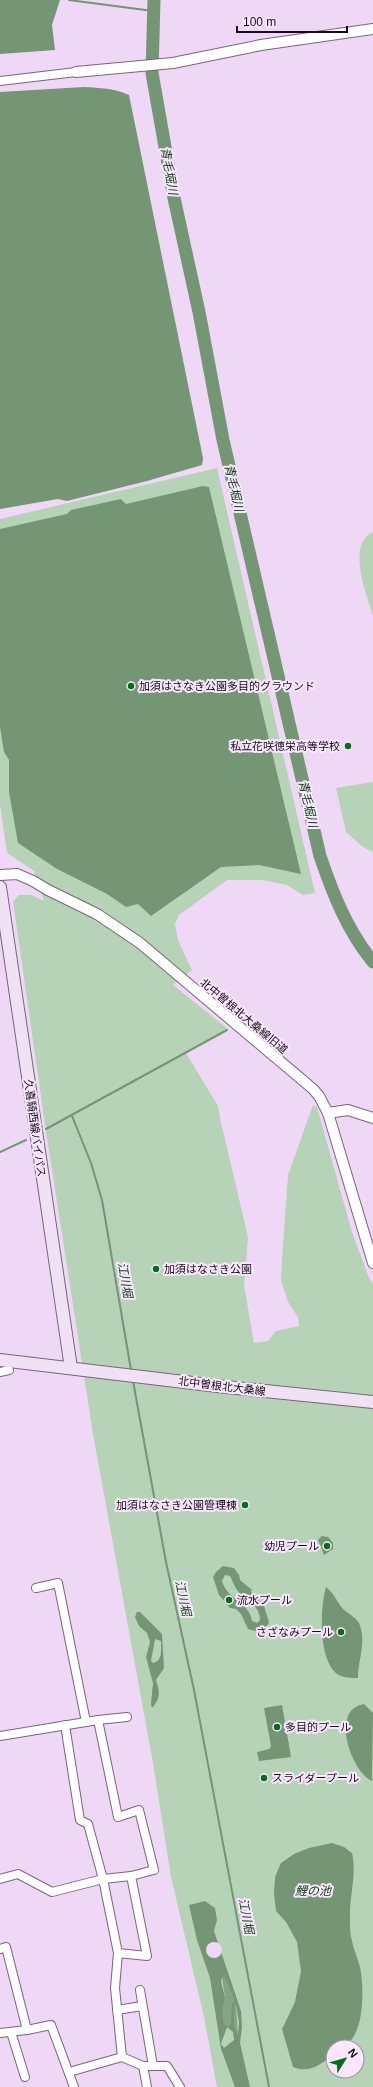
<svg xmlns="http://www.w3.org/2000/svg" width="373" height="2087" font-family="Arial,'Noto Sans JP',sans-serif">
	<rect width="100%" height="100%" fill="#efd7f6"/>
	<g fill="#b7d3b7" fill-rule="evenodd">
		<path d="M217,468L315,893L303,895L287,885L263,880H227L179,915L175,924L178,940L192,970L173,985L228,1029L186,1053L218,1106L220,1118L248,1237L244,1285L254,1343L268,1341L276,1331L299,1326L298,1317L288,1302L281,1280L282,1259L288,1175L313,1105L317,1107L352,1232L369,1278L373,1283V2087H217L204,2017L171,1877L153,1763L93,1434L46,1131L13,902L19,895H32L44,901L34,871L7,853L0,805V519ZM333,2047H357V2071H333Z"/>
		<path d="M373,532V616C367,595 346,544 373,532Z"/>
		<polygon points="373,782 373,852 363,847 346,832 336,788"/>
	</g>
	<g fill="#83a583">
		<path d="M222,1977H224L234,1999C228,2011 234,2017 229,2026L224,2024L223,2010L225,1998Z"/>
		<polygon points="236,2005 238,2034 234,2025 234,2006"/>
	</g>
	<g fill="#759674" fill-rule="evenodd">
		<polygon points="0,0 60,0 52,25 55,50 0,54"/>
		<path d="M84,87C100,88 114,88 129,95L203,458L202,465L147,481L67,501L58,499L0,509V92Z"/>
		<polygon points="203,486 209,487 301,874 259,865 221,867 151,916 138,904 126,907 107,894 57,869 18,843 9,792 9,760 4,752 0,727 0,529 67,514 71,510 121,499 126,504"/>
		<polygon points="322,1536 328,1537 333,1543 333,1549 324,1555 318,1540"/>
		<path d="M223,1566L234,1568L239,1575L240,1580L252,1590L251,1592L264,1606L269,1622L266,1628L259,1632L248,1629L241,1614L236,1609L230,1608L219,1595L213,1577L216,1572ZM225,1575L230,1576C233,1581 234,1586 237,1590C245,1600 260,1605 260,1620L257,1623L252,1621C249,1601 227,1600 222,1581Z"/>
		<path d="M326,1587C334,1593 337,1602 343,1609C348,1613 356,1618 359,1623C367,1642 358,1660 358,1678C351,1678 343,1678 337,1674C318,1659 320,1608 326,1587Z"/>
		<path d="M137,1612H140L162,1634L164,1668L156,1680C160,1692 161,1698 152,1708L151,1703L153,1683L146,1657L150,1642L147,1633L139,1626L135,1617ZM155,1639L161,1641C161,1650 163,1661 153,1663L151,1661Z"/>
		<path d="M364,1704L373,1713L372,1781C353,1774 328,1710 364,1704Z"/>
		<polygon points="282,1705 291,1757 259,1761 257,1752 269,1749 271,1746 264,1708"/>
		<path d="M332,1843L344,1847L352,1853C357,1875 349,1897 350,1920C350,1927 350,1934 352,1941C354,1952 360,1962 361,1973C364,1992 364,2039 342,2047C340,2048 335,2047 333,2047V2055C321,2064 309,2074 293,2067L282,2029L295,2002L301,1971L297,1942L286,1922L276,1911L274,1894L275,1877L281,1863L294,1854L309,1848Z"/>
		<path d="M205,1901L215,1908L217,1920L214,1931L241,2011L242,2027L240,2043L250,2087H235L221,2049L210,1978L197,1940L189,1905ZM222,1977H224L234,1999C228,2010 234,2017 229,2026L224,2024L223,2010L225,1998L221,1981ZM236,2005L239,2022L238,2034L234,2025V2006ZM227,2027L233,2032L234,2040L224,2048L221,2044Z"/>
	</g>
	<circle fill="#efd7f6" cx="214" cy="1950" r="8"/>
	<g fill="none" stroke-linecap="round" stroke-linejoin="round">
		<g stroke="#759674" stroke-width="2">
			<polyline points="69,0 153,11"/>
			<polyline points="72,1116 91,1163 102,1200 131,1370"/>
			<polyline points="46,1129 227,1030"/>
			<polyline points="0,1152 26,1140"/>
			<polyline points="133,1381 166,1562 194,1690 269,2087"/>
		</g>
		<path stroke="#759674" stroke-width="13" d="M154,0L152,73L174,198L199,312L223,440L320,856C333,894 347,930 373,962"/>
		<g stroke="#7a647f" stroke-width="10">
			<g id="minor">
				<polyline points="0,81 76,72"/>
				<polyline points="0,1372 9,1370"/>
				<polyline points="36,1588 58,1583 86,1722"/>
				<polyline points="98,1720 127,1717"/>
				<polyline points="65,1725 80,1820 88,1824 103,1879 118,1953 115,1988 122,2057 69,2072"/>
				<polyline points="0,1736 98,1720 118,1817 139,1810 154,1870 131,1876"/>
				<polyline points="0,1879 18,1874 52,1892 103,1879 131,1876 147,1956 118,1953"/>
				<polyline points="0,1949 6,1947 27,2030"/>
				<polyline points="140,1990 153,2066"/>
				<polyline points="117,2010 142,2006"/>
				<polyline points="11,2032 25,2077"/>
				<polyline points="0,2033 27,2030 51,2025 74,2087"/>
				<polyline points="122,2057 143,2066 167,2066 180,2087"/>
				<polyline points="143,2066 147,2087"/>
			</g>
		</g>
		<g stroke="#7a647f" stroke-width="12">
			<g id="tertiary">
				<polyline points="76,72 173,63 261,45 373,29"/>
				<polyline points="0,875 17,874 33,881 48,890 97,914 140,943 313,1089 319,1096 328,1113 373,1263"/>
				<polyline points="328,1113 348,1110 373,1118"/>
			</g>
		</g>
		<g stroke="#7a647f" stroke-width="14">
			<g id="secondary">
				<polyline points="0,887 71,1368"/>
				<polyline points="0,1360 226,1387 373,1402"/>
			</g>
		</g>
		<use href="#minor" stroke="#fff" stroke-width="8"/>
		<use href="#tertiary" stroke="#fff" stroke-width="10"/>
		<use href="#secondary" stroke="#f0e2f4" stroke-width="12"/>
	</g>
	<g fill="#076c19" stroke="#fae6ff" stroke-width="1.5">
		<circle cx="131" cy="686" r="4"/>
		<circle cx="348" cy="746" r="4"/>
		<circle cx="156" cy="1269" r="4"/>
		<circle cx="245" cy="1505" r="4"/>
		<circle cx="327" cy="1546" r="4"/>
		<circle cx="229" cy="1600" r="4"/>
		<circle cx="341" cy="1632" r="4"/>
		<circle cx="277" cy="1727" r="4"/>
		<circle cx="264" cy="1778" r="4"/>
	</g>
	<g text-anchor="middle" stroke-width="4" stroke-linejoin="round" paint-order="stroke">
		<g font-size="11" fill="#150d17" stroke="#fae6ff" text-anchor="start">
			<text x="139" y="690">加須はさなき公園多目的グラウンド</text>
			<text x="340" y="750" text-anchor="end">私立花咲徳栄高等学校</text>
			<text x="164" y="1273">加須はなさき公園</text>
			<text x="237" y="1509" text-anchor="end">加須はなさき公園管理棟</text>
			<text x="319" y="1550" text-anchor="end">幼児プール</text>
			<text x="237" y="1604">流水プール</text>
			<text x="333" y="1636" text-anchor="end">さざなみプール</text>
			<text x="285" y="1731">多目的プール</text>
			<text x="272" y="1782">スライダープール</text>
		</g>
		<g font-size="11" fill="#150d17" stroke="#fae6ff">
			<text transform="translate(244 1016) rotate(40)" y="4">北中曽根北大桑線旧道</text>
			<text transform="translate(35 1128) rotate(82)" y="4">久喜騎西線バイパス</text>
			<text transform="translate(222 1386) rotate(7)" y="4">北中曽根北大桑線</text>
		</g>
		<g font-size="12" font-style="italic" fill="#124517" stroke="#fae6ff">
			<text transform="translate(169 171) rotate(80)" y="4">青毛堀川</text>
			<text transform="translate(234 488) rotate(77)" y="4">青毛堀川</text>
			<text transform="translate(308 804) rotate(77)" y="4">青毛堀川</text>
			<text transform="translate(125 1280) rotate(80)" y="4">江川堀</text>
			<text transform="translate(183 1598) rotate(78)" y="4">江川堀</text>
			<text x="313" y="1895">鯉の池</text>
			<text transform="translate(246 1916) rotate(79)" y="4">江川堀</text>
		</g>
	</g>
	<g transform="translate(345 2059) rotate(53)"><circle r="19" fill="#fae6ff" stroke="#9e8fa2"/>
	<path d="M0-3L7 15L0 10L-7 15Z" fill="#076c19"/>
	<text y="-6" font-size="11" font-weight="bold" text-anchor="middle" fill="#150d17">N</text>
	</g>
	<path d="M237 26v6h110v-6" fill="none" stroke="#150d17" stroke-width="2"/>
	<text x="243" y="26" font-size="12" fill="#150d17" stroke="#fae6ff" stroke-width="3" paint-order="stroke">100 m</text>
</svg>
